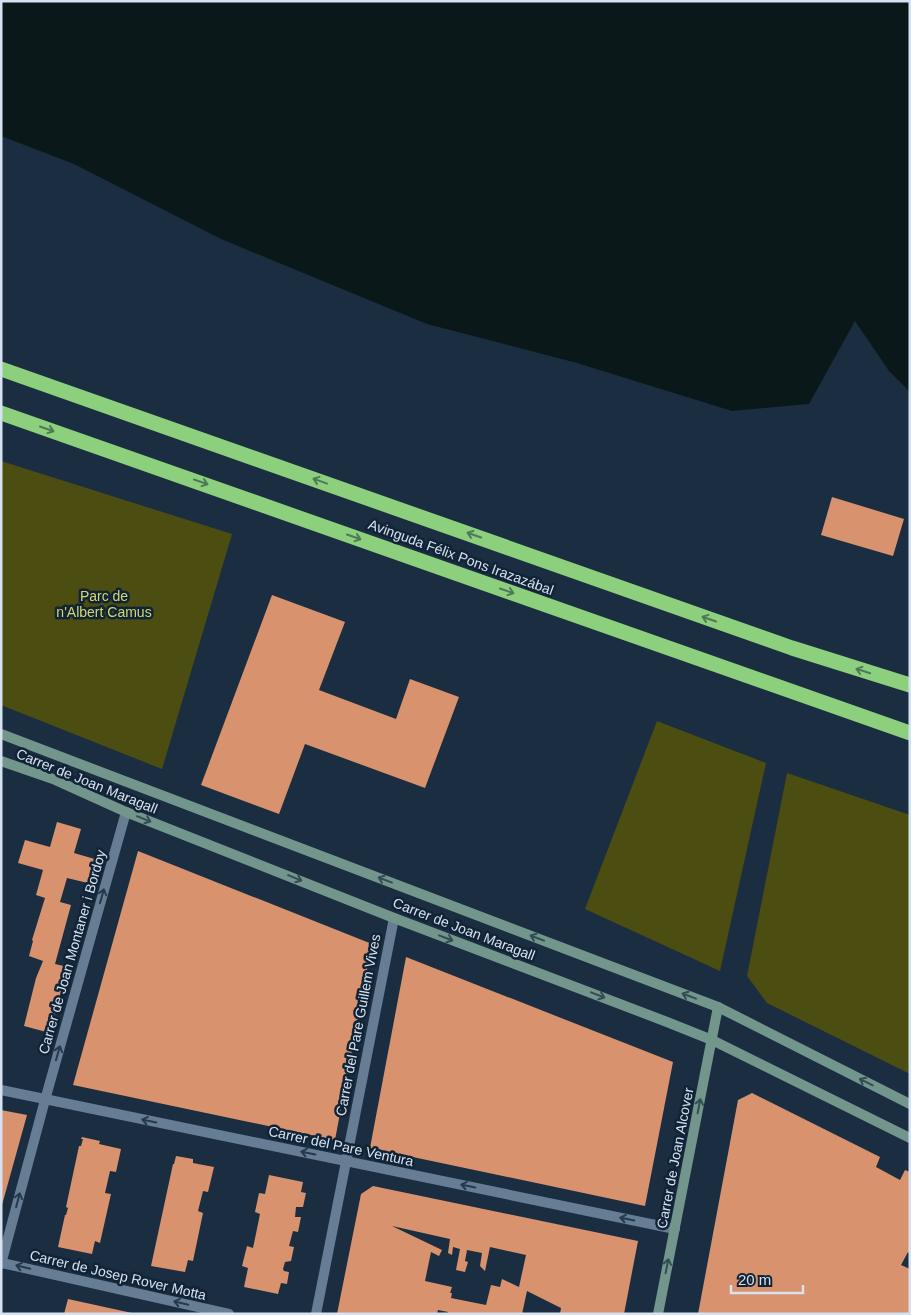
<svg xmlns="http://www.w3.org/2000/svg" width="911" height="1315" font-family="Arial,sans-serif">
	<rect width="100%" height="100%" fill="#1b2e41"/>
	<g fill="#4c4d11">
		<polygon points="1,461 232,534 162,769 1,705"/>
		<polygon points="657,721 766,763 720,971 585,909"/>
		<polygon points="787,773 910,815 910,1074 767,1003 747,976"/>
	</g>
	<polygon fill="#0a1819" points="1,1 910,1 910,392 889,371 855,321 809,404 732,411 577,363 427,324 221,239 74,164 1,136"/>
	<g fill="#d8926d" fill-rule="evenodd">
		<polygon points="832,497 904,519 893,556 821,535"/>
		<polygon points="272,595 345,622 319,690 396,719 410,679 459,697 425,788 305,744 279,814 201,785"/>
		<polygon points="57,822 81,829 74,853 98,860 92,884 67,878 60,902 71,905 55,964 68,967 50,1033 24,1026 36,978 43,961 29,956 33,941 32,940 45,898 36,895 43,870 18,863 25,840 50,847"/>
		<polygon points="138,851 372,944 335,1140 73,1085"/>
		<polygon points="406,957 673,1062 645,1206 370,1148"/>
		<polygon points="752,1093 880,1157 876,1167 900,1180 905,1170 910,1172 910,1254 908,1252 901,1265 910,1269 910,1314 698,1314 738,1100"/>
		<polygon points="1,1110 27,1115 2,1205 1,1205"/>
		<polygon points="82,1137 100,1141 99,1144 121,1149 116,1172 110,1171 105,1193 111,1194 100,1243 95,1241 92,1254 58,1247 65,1215 66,1215 68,1208 66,1207 79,1146 81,1146 83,1139 81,1139"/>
		<polygon points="176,1156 193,1159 193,1163 214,1167 208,1192 203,1191 198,1211 203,1213 193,1261 188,1260 185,1272 151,1266 173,1164 174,1164"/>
		<polygon points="269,1175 303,1182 301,1192 306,1193 303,1207 296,1207 295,1217 301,1217 298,1232 293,1231 289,1246 294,1247 291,1261 285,1262 283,1269 284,1271 289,1272 287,1284 281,1283 278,1294 244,1287 248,1268 242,1266 247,1246 253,1248 260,1214 255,1212 259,1193 265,1194"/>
		<path d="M373,1186L638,1241L624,1314H560L561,1308L527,1291L522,1314H447L448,1312L438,1310L437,1314H337L361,1194ZM392,1226L450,1239L448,1253L452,1255L453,1247L460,1249L456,1270L465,1272L468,1262L465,1261L467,1250L482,1253L480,1266L485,1271L490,1247L526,1255L519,1287L502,1279L500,1287L491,1285L486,1305L451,1298L452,1293H450L452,1287L425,1281L431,1252L439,1256L442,1250Z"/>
		<polygon points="68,1299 132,1313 132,1314 64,1314"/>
	</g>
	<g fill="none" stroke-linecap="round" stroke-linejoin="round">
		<g stroke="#677d93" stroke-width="10">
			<polyline points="1,1090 675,1229"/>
			<polyline points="2,1263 229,1314"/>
			<polyline points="1,1264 45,1100 126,812"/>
			<polyline points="316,1314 394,918"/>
		</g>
		<g stroke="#72968c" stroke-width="10">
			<polyline points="1,734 718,1007 910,1104"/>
			<polyline points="1,761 53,779 126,812 394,918 667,1022 712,1040 910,1138"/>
			<polyline points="658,1314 718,1007"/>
		</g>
		<g stroke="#8ccf7c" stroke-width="15">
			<polyline points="1,369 792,648 910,685"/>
			<polyline points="1,413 910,733"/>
		</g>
	</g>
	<defs><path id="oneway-shaft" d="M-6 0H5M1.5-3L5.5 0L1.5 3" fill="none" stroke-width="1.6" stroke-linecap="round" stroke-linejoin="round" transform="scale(1.25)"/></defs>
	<g stroke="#4e7a5a">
		<use href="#oneway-shaft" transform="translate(47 429) rotate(19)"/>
		<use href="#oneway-shaft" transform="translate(320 481) rotate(-160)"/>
		<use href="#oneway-shaft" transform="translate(201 482) rotate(19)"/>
		<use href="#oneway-shaft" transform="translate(474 535) rotate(-161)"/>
		<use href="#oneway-shaft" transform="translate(354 537) rotate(19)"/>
		<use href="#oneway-shaft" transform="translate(507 591) rotate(19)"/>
		<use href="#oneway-shaft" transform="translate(709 619) rotate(-161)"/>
		<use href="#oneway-shaft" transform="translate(863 671) rotate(-162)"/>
	</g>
	<g stroke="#334c55">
		<use href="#oneway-shaft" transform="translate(144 819) rotate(22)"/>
		<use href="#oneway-shaft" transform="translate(295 878) rotate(22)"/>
		<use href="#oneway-shaft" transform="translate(385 880) rotate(-159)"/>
		<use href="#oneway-shaft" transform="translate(446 938) rotate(21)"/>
		<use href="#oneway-shaft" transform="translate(537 938) rotate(-159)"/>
		<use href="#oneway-shaft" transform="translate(598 995) rotate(21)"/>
		<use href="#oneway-shaft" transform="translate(689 996) rotate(-159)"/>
		<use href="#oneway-shaft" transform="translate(866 1082) rotate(-153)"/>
		<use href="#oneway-shaft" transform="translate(699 1106) rotate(-79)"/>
		<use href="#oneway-shaft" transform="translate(667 1266) rotate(-79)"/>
	</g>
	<g stroke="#263a4e">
		<use href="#oneway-shaft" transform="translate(102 896) rotate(-74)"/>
		<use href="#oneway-shaft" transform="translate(58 1053) rotate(-74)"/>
		<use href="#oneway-shaft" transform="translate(149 1121) rotate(-168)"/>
		<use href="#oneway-shaft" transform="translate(308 1153) rotate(-168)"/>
		<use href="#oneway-shaft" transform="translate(468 1186) rotate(-168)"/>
		<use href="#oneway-shaft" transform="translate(18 1200) rotate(-75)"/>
		<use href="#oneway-shaft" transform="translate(627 1219) rotate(-168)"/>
		<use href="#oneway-shaft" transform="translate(23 1267) rotate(-167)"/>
		<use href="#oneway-shaft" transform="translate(181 1303) rotate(-167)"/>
	</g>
	<g text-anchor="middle" stroke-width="5" stroke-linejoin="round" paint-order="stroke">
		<g font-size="14" fill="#d6e2ef" stroke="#112437">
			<text transform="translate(461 557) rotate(20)" y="5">Avinguda Félix Pons Irazazábal</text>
			<text transform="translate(87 781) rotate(22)" y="5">Carrer de Joan Maragall</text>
			<text transform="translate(464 929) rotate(21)" y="5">Carrer de Joan Maragall</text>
			<text transform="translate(72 952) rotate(-74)" y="5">Carrer de Joan Montaner i Bordoy</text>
			<text transform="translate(358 1025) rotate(-79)" y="5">Carrer del Pare Guillem Vives</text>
			<text transform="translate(341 1146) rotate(12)" y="5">Carrer del Pare Ventura</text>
			<text transform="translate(675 1158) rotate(-79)" y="5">Carrer de Joan Alcover</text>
			<text transform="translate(118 1275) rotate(13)" y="5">Carrer de Josep Rover Motta</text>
		</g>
		<g font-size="14" fill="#d3d76d" stroke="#112437">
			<text x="104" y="601">Parc de<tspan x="104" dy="16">n'Albert Camus</tspan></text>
		</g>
	</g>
	<rect width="911" height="1315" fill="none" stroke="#d6e2ef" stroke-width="5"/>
	<path d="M731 1285v8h72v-8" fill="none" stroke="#d6e2ef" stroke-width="2.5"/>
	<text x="738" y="1285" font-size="15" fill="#d6e2ef" stroke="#112437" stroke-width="4" paint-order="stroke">20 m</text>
</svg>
